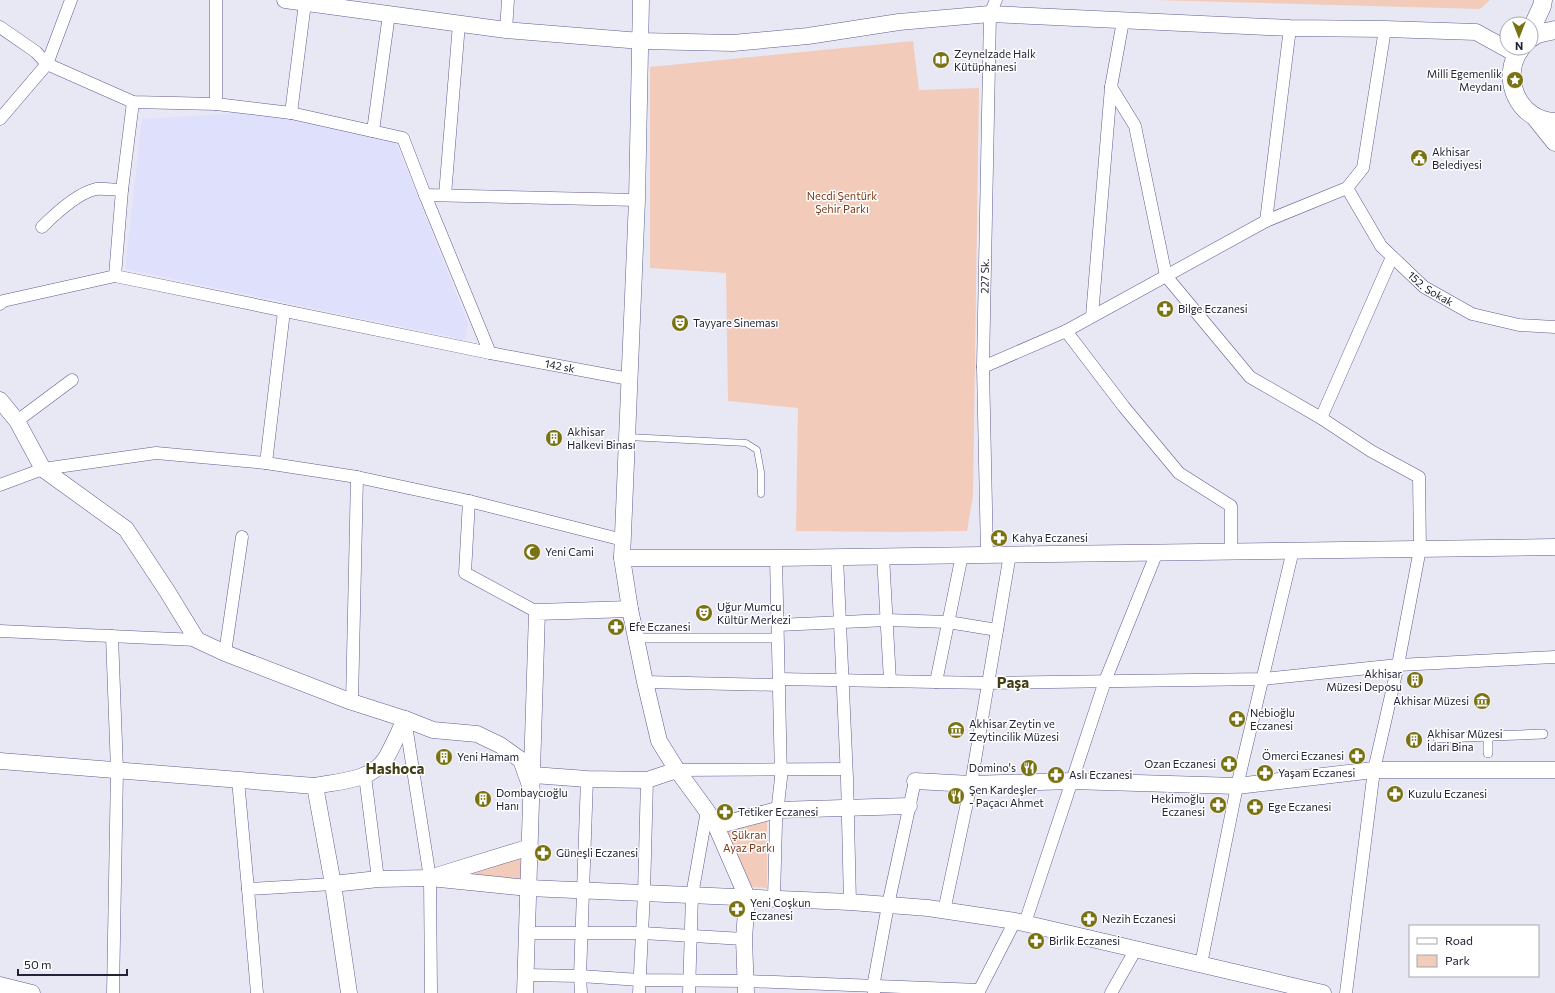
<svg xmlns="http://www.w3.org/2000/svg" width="1555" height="993" font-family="Commissioner,sans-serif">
	<rect width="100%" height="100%" fill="#e8e8f5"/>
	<polygon fill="#dfe0fb" points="267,111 396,143 468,323 465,340 125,269 142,119"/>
	<g fill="#f2cbba">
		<polygon points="1153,0 1490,0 1480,9"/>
		<polygon points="913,41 919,90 979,88 973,496 967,531 898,532 796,531 798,408 728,401 726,273 650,268 650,67"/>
		<polygon points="767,818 767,888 750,887 724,828"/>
		<polygon points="522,853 522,881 455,873"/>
	</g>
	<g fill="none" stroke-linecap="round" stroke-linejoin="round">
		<g stroke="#5f5d91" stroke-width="7">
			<polyline id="service" points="628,437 746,443 757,450 761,472 761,494"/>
		</g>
		<g stroke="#5f5d91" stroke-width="10">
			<g id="pedestrian">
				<polyline points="636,638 771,638"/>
				<polyline points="1488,736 1488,753"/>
				<polyline points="1438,738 1543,734"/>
			</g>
		</g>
		<g stroke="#5f5d91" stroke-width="13">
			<g id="minor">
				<polyline points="0,27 36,52 47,64 133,102 216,104 291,113 403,138 425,195"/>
				<polyline points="506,30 508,0"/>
				<polyline points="1111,87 1135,126 1166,276 1250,377 1321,418 1371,451 1419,477 1420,549 1398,665 1374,770 1346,993"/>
				<polyline points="133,102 122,190 115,276 490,353 425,195 637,200"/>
				<polyline points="216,104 216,0"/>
				<polyline points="291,113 305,3"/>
				<polyline points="0,119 47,64 71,0"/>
				<polyline points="373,131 389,14"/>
				<path id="s1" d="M1347,188L1381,246L1424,287L1472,314L1519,325L1555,327"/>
				<polyline points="445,195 459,24"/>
				<polyline points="1266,221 1290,28"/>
				<path d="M42,227C55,214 78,193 96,189C104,188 114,190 122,190"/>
				<polyline points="0,304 3,301 115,276"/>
				<polyline points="1092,316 1111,87 1123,21"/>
				<polyline points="1066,331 1124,407 1179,473 1231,506 1231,551"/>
				<path id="s2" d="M490,353L629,379"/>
				<polyline points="983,367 1066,331 1266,221 1347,188 1363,168 1385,29"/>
				<polyline points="1321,418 1392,257"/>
				<polyline points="17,421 72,380"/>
				<polyline points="266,463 284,311"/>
				<polyline points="0,485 43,469 156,453 266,463 357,477 469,501 623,540"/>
				<polyline points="469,501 465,573 537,612"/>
				<path id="s3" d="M987,554L983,367L990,14L996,0"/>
				<polyline points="883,556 890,681"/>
				<polyline points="837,557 847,778 850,902"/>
				<polyline points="778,625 887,620 948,622 997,630"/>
				<polyline points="0,631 197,640"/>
				<polyline points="112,636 117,770 113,993"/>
				<polyline points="225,653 242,537"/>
				<polyline points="779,679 987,683 1263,679 1398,665 1555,657"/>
				<polyline points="645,682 779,685"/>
				<polyline points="936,682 962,555"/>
				<polyline points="352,702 357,477"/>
				<polyline points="405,719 430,878 431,993"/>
				<polyline points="677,770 846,769"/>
				<polyline points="365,776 378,879"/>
				<polyline points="238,780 248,889"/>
				<polyline points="774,898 776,822 781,778 776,558"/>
				<polyline points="944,911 971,784 1010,554"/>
				<polyline points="1025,923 1105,681 1157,552"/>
				<polyline points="527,933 642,933 744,939"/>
				<polyline points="1201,964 1237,786 1293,550"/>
				<polyline points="525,975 580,976 640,980 746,981 979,990"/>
				<polyline points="257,993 248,889 333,884"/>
				<polyline points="581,993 580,976 587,779"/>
				<polyline points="639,993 644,893 647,780"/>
				<polyline points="689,993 692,895 707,811"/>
				<polyline points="874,993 873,987 888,905 915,781"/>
				<polyline points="978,993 1015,921"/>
				<polyline points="1111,993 1136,949"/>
			</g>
		</g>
		<g stroke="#5f5d91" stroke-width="17">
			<g id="tertiary">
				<polyline points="285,0 506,30 641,41 733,43 808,36 899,22 990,14 1290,28 1385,29 1476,32 1516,54"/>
				<polyline points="641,0 637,200 622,558 630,609 645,682 659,741 677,770 707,811 716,826 747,897 744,939 746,993"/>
				<polyline points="0,400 17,421 43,469 126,529 167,591 197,640 225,653 352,702 405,719"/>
				<polyline points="622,558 776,558 1555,547"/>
				<path d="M0,761L315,786C339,781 372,781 386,758C393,746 399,732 405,719L433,730L477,734L500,745L521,760L532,791"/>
				<polyline points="533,775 587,779 647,780 677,770"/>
				<polyline points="915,781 971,784 1071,781 1237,786 1374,770 1555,770"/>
				<polyline points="315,786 333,884 349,993"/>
				<polyline points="716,826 777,810 909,806"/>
				<polyline points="439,875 530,847"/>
				<polyline points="333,884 378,879 430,878 528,888 850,902 928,908 1015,921 1323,993"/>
				<polyline points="0,985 32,993"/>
				<polyline points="525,993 537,612 630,609"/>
			</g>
		</g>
		<g stroke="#5f5d91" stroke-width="19">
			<g id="secondary">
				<polyline points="1531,30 1542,6 1543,0"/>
				<polyline points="1531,38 1537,34 1555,30"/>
				<path d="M1521,48C1499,77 1518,121 1555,122"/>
				<polyline points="1535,117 1555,142"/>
			</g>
		</g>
		<use href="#service" stroke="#fff" stroke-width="6"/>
		<use href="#pedestrian" stroke="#fff" stroke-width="9"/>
		<use href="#minor" stroke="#fff" stroke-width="12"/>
		<use href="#tertiary" stroke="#fff" stroke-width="16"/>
		<use href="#secondary" stroke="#fff" stroke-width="18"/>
	</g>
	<defs>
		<g id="library-disc" transform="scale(0.9)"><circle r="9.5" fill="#797213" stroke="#fff"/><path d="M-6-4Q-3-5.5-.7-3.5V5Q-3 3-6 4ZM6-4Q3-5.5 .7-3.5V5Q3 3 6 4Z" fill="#fff"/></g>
		<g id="sight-disc" transform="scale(0.9)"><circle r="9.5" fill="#797213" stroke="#fff"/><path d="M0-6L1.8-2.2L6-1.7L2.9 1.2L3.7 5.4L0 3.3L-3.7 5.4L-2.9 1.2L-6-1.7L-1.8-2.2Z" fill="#fff"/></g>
		<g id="civic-disc" transform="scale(0.9)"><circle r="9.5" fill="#797213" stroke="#fff"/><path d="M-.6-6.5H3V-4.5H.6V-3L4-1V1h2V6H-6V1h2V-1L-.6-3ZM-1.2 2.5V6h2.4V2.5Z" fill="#fff"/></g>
		<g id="pharmacy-disc" transform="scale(0.9)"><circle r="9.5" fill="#797213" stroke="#fff"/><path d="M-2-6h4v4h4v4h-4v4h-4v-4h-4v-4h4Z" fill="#fff"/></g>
		<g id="theatre-disc" transform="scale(0.9)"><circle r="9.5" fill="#797213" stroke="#fff"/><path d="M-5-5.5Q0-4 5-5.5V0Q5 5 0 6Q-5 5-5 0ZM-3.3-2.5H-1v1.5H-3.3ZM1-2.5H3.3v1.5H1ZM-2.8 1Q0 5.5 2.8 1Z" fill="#fff"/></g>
		<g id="building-disc" transform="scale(0.9)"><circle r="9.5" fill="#797213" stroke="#fff"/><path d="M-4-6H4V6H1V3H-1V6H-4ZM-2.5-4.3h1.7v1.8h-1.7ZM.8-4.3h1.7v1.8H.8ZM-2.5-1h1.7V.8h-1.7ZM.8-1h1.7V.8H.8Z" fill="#fff"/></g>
		<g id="mosque-disc" transform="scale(0.9)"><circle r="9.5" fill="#797213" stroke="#fff"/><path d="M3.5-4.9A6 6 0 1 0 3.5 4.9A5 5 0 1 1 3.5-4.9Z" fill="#fff"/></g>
		<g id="museum-disc" transform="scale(0.9)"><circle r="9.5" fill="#797213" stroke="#fff"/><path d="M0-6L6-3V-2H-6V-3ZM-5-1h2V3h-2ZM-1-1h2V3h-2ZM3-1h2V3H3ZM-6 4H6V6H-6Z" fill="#fff"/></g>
		<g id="restaurant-disc" transform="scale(0.9)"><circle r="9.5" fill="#797213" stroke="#fff"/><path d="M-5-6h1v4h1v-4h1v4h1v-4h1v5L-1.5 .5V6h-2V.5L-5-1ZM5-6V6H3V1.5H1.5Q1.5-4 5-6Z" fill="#fff"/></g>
	</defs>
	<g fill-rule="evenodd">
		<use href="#library-disc" x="941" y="60"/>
		<use href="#sight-disc" x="1515" y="80"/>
		<use href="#civic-disc" x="1419" y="158"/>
		<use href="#pharmacy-disc" x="1165" y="309"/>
		<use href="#theatre-disc" x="680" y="323"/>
		<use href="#building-disc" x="554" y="438"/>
		<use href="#pharmacy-disc" x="999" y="538"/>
		<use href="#mosque-disc" x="532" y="552"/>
		<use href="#theatre-disc" x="704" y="613"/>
		<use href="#pharmacy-disc" x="616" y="627"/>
		<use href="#building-disc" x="1415" y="680"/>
		<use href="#museum-disc" x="1482" y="701"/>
		<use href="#pharmacy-disc" x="1237" y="719"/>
		<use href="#museum-disc" x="956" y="730"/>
		<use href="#building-disc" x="1414" y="740"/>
		<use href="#pharmacy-disc" x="1357" y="756"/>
		<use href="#building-disc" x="444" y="757"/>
		<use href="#pharmacy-disc" x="1229" y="764"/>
		<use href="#restaurant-disc" x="1029" y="768"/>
		<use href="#pharmacy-disc" x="1265" y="773"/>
		<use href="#pharmacy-disc" x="1056" y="775"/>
		<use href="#pharmacy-disc" x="1395" y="794"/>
		<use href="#restaurant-disc" x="956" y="796"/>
		<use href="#building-disc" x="483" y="799"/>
		<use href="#pharmacy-disc" x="1218" y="805"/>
		<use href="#pharmacy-disc" x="1255" y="807"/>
		<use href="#pharmacy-disc" x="725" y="812"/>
		<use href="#pharmacy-disc" x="543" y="853"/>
		<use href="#pharmacy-disc" x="737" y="909"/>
		<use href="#pharmacy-disc" x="1089" y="919"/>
		<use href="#pharmacy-disc" x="1036" y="941"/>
	</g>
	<g text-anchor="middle" stroke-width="3" stroke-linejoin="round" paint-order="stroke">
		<g font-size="11" fill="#232238" stroke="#fff" text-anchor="start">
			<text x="954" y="58">Zeynelzade Halk<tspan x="954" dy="13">Kütüphanesi</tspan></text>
			<text x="1502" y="78" text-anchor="end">Milli Egemenlik<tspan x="1502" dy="13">Meydanı</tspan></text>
			<text x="1432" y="156">Akhisar<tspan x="1432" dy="13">Belediyesi</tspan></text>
			<text x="1178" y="313">Bilge Eczanesi</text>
			<text x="693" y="327">Tayyare Sineması</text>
			<text x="567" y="436">Akhisar<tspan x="567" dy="13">Halkevi Binası</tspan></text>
			<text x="1012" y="542">Kahya Eczanesi</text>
			<text x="545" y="556">Yeni Cami</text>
			<text x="717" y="611">Uğur Mumcu<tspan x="717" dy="13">Kültür Merkezi</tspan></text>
			<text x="629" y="631">Efe Eczanesi</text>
			<text x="1402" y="678" text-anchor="end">Akhisar<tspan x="1402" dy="13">Müzesi Deposu</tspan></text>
			<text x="1469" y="705" text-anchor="end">Akhisar Müzesi</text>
			<text x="1250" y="717">Nebioğlu<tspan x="1250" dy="13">Eczanesi</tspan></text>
			<text x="969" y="728">Akhisar Zeytin ve<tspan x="969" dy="13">Zeytincilik Müzesi</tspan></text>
			<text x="1427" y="738">Akhisar Müzesi<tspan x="1427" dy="13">İdari Bina</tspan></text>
			<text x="1344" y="760" text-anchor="end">Ömerci Eczanesi</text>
			<text x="457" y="761">Yeni Hamam</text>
			<text x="1216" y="768" text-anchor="end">Ozan Eczanesi</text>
			<text x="1016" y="772" text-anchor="end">Domino's</text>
			<text x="1278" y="777">Yaşam Eczanesi</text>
			<text x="1069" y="779">Aslı Eczanesi</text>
			<text x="969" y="794">Şen Kardeşler<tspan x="969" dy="13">- Paçacı Ahmet</tspan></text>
			<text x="496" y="797">Dombaycıoğlu<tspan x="496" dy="13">Hanı</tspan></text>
			<text x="1408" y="798">Kuzulu Eczanesi</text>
			<text x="1205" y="803" text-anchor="end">Hekimoğlu<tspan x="1205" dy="13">Eczanesi</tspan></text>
			<text x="1268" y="811">Ege Eczanesi</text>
			<text x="738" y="816">Tetiker Eczanesi</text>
			<text x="556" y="857">Güneşli Eczanesi</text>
			<text x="750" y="907">Yeni Coşkun<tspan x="750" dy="13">Eczanesi</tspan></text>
			<text x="1102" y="923">Nezih Eczanesi</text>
			<text x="1049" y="945">Birlik Eczanesi</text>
		</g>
		<g font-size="11" fill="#7c3916" stroke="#fff">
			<text x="842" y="200">Necdi Şentürk<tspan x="842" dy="13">Şehir Parkı</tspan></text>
			<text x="749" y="839">Şükran<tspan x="749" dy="13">Ayaz Parkı</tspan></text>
		</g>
		<g font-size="11" fill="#232238" stroke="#fff">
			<text dy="4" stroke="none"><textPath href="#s3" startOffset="278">227 Sk.</textPath></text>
			<text dy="4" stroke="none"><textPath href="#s1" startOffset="133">152. Sokak</textPath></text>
			<text dy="4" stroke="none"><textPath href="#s2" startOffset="71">142 sk</textPath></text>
		</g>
		<g font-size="15" font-weight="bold" fill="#413e15" stroke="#fff">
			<text x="1013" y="688">Paşa</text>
			<text x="395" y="774">Hashoca</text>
		</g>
	</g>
	<rect x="1409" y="925" width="130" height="52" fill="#ffffff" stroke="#a7a7af"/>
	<rect x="1417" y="938" width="20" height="6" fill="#ffffff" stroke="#a7a7af"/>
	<text x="1445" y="945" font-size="12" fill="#232238">Road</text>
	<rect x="1417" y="955" width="20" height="12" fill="#f2cbba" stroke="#a7a7af"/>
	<text x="1445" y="965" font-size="12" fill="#232238">Park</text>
	<g transform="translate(1519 36) rotate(180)"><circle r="19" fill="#ffffff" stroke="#a7a7af"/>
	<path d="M0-3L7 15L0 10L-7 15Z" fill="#797213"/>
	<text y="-6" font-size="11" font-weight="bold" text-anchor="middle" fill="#232238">N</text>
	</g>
	<path d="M18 969v6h109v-6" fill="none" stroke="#232238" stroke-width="2"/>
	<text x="24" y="969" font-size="12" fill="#232238" stroke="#ffffff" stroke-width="3" paint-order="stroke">50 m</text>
</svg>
